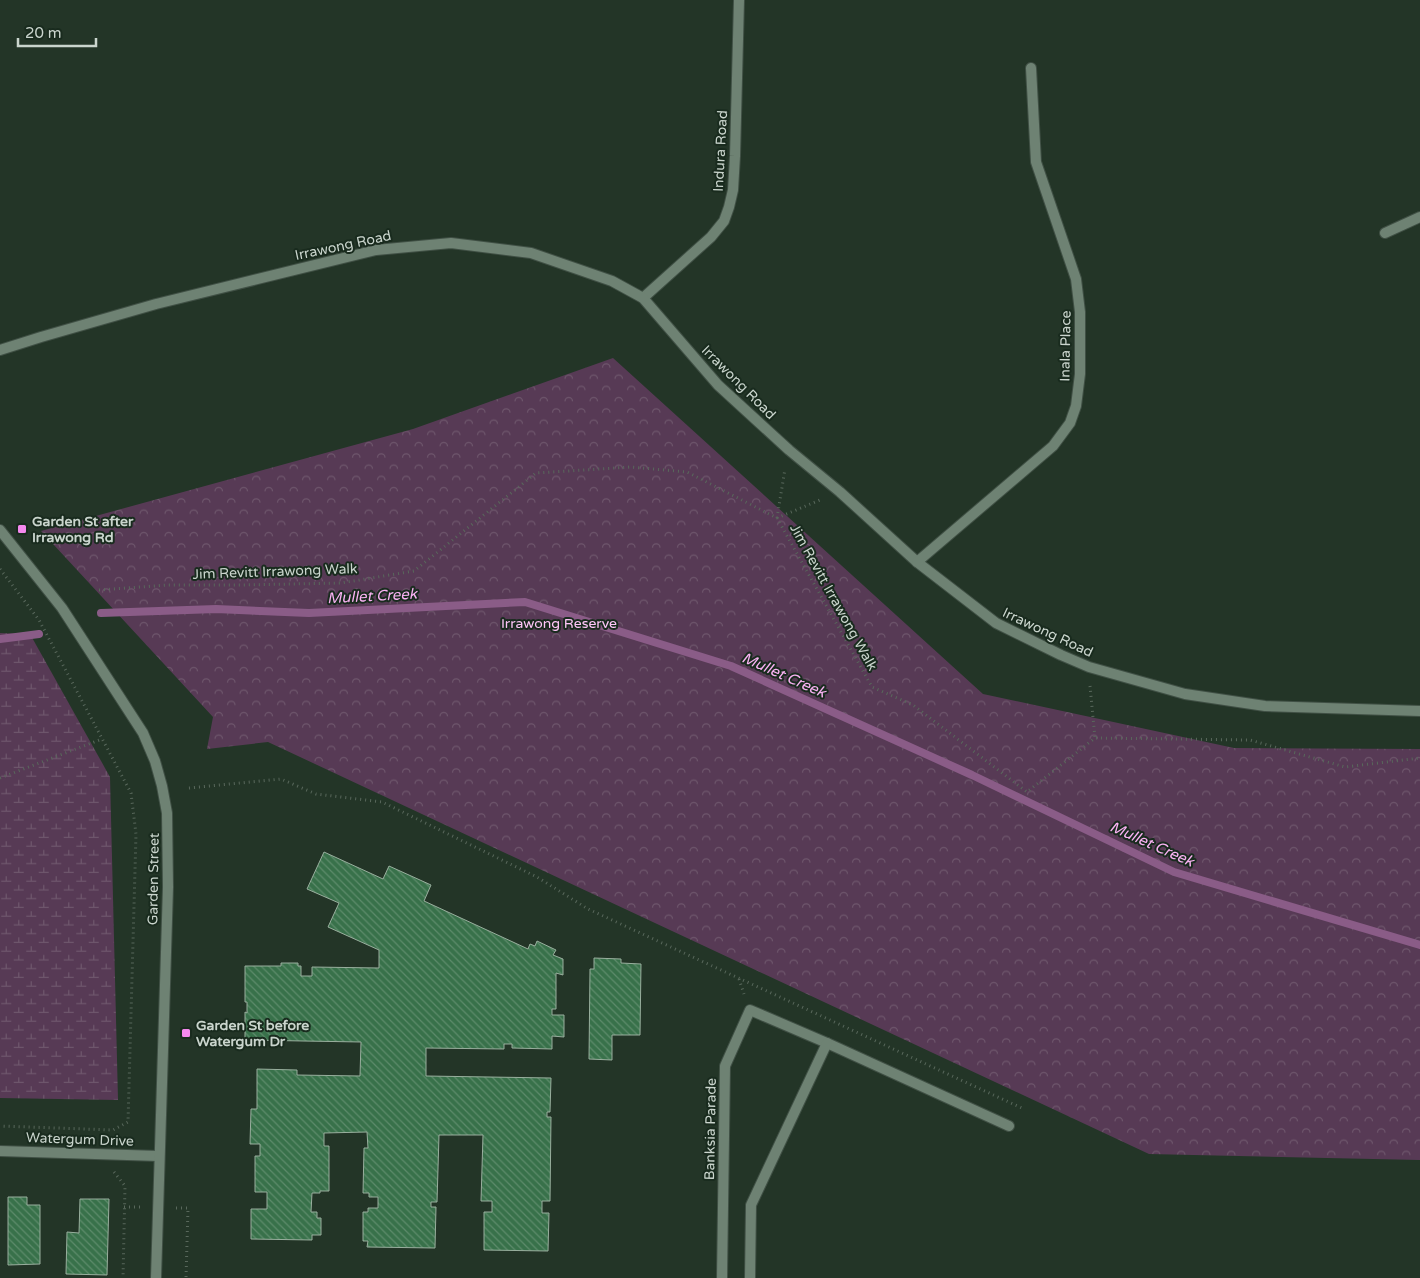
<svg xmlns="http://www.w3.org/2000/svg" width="1420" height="1278" font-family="'Varela Round',sans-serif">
	<defs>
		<pattern id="wetland-marsh" width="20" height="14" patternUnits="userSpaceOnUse" patternTransform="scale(1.25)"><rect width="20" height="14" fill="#573a55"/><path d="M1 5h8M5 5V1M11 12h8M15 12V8" fill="none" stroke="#6e566c"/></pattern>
		<pattern id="park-crowns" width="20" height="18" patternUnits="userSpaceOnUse" patternTransform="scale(1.25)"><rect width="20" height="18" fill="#573a55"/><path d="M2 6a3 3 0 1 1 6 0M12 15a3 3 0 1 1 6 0" fill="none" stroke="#6e566c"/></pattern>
		<pattern id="building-back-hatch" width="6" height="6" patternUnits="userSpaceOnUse" patternTransform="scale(1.25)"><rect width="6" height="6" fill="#38714a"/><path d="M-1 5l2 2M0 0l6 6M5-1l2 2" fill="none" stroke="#5d8b6b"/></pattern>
	</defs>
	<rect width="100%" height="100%" fill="#233527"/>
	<polygon fill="url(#wetland-marsh)" points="0,633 30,634 110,777 118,1100 0,1098"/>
	<polygon fill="url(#park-crowns)" points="613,358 983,694 1234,748 1420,749 1420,1160 1149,1154 268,742 207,749 213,717 41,531 413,429"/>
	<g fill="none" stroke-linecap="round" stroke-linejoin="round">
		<g stroke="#8a5c87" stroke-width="8">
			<polyline points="101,613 216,609 309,613 525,602 731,666 972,775 1174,872 1420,945"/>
			<polyline points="0,639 39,634"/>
		</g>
	</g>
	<g fill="url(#building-back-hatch)" stroke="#99af9e">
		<polygon points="324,852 383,879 389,866 431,885 424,901 528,949 530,944 535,946 537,941 556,950 553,955 563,959 563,975 556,973 556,1009 552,1009 552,1015 564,1015 564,1037 552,1036 552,1049 512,1048 512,1044 504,1044 504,1049 426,1048 426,1076 551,1078 550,1112 547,1112 547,1117 551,1117 550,1201 542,1201 542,1213 549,1213 548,1251 484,1250 484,1212 492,1212 492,1201 481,1201 483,1135 439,1135 437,1202 431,1202 431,1207 436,1207 435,1248 367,1247 368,1241 363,1241 363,1212 368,1212 368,1208 378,1208 378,1197 369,1197 369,1193 363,1193 364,1148 368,1148 367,1132 324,1133 324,1146 329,1146 329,1191 320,1191 320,1193 312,1193 311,1212 317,1212 317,1218 321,1218 321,1235 312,1235 312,1240 251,1239 251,1209 267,1209 267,1192 255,1192 255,1156 260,1156 260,1144 250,1144 251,1109 257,1109 257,1069 297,1070 297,1075 360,1076 361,1042 245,1040 245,1012 247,1013 247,1002 245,1002 245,966 281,966 281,963 298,963 298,966 301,966 301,976 312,976 312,967 379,968 379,950 328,927 339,903 307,889"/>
		<polygon points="594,958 621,959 621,963 641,964 640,1035 612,1035 612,1060 589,1059 590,969 594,969"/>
		<polygon points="8,1197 27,1197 27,1205 40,1205 40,1264 8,1265"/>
		<polygon points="80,1199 109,1199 107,1275 66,1274 67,1232 79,1233"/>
	</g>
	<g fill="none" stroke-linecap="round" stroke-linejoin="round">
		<g stroke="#405045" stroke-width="12">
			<g id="minor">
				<polyline points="1385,233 1420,217"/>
				<polyline points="643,298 711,237 724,221 729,207 733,190 735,156 739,0"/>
				<polyline points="0,350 41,337 156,304 376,250 451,243 531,253 612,281 643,298 718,385 789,450 840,492 917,562 996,623 1061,655 1089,667 1185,694 1265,706 1420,711"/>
				<polyline points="917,562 1053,446 1070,423 1076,406 1080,374 1080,312 1076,279 1036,162 1031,68"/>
				<polyline points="0,1151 159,1156"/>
				<polyline points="722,1278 725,1066 750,1010 827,1043 1009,1126"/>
				<polyline points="750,1278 751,1205 827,1043"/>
			</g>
		</g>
		<g stroke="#405045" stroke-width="12">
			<polyline id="tertiary" points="0,530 62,608 143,733 155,761 162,786 167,813 168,887 156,1278"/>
		</g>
		<g stroke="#59685c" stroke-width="3" stroke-dasharray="1 4" stroke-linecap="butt">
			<polyline points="777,518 785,469"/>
			<polyline points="777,518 820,500"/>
			<polyline points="0,569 39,620 131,793 136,834 128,1122 113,1130 0,1126"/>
			<polyline points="99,590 168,585 242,585 341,583 414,571 536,473 631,467 687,472 777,518 872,687 913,705 1027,792 1095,738 1250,740 1345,767 1420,758"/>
			<polyline points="1090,686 1095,738"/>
			<polyline points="0,778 102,739"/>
			<polyline points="189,788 281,779 316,794 382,802 537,877 588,909 1024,1109"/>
			<polyline points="739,979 744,994"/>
			<polyline points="114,1172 125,1186 123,1278"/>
			<polyline points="124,1207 140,1207"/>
			<polyline points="176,1208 188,1208 186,1278"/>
		</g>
		<use href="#minor" stroke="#6e8273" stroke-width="10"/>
		<use href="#tertiary" stroke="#6e8273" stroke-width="10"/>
	</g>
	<g fill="#f589ee" stroke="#192b1e" stroke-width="2">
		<rect x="17" y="524" width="10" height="10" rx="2.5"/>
		<rect x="181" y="1028" width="10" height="10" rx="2.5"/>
	</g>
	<g text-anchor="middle" stroke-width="4" stroke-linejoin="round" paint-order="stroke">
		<g font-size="14" fill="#cad5cd" stroke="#192b1e">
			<text transform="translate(720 151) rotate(-87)" y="5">Indura Road</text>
			<text transform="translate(343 245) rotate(-12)" y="5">Irrawong Road</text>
			<text transform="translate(1065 346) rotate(-89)" y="5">Inala Place</text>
			<text transform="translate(739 382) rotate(45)" y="5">Irrawong Road</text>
			<text transform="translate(275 571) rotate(-2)" y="5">Jim Revitt Irrawong Walk</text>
			<text transform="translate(834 597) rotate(61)" y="5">Jim Revitt Irrawong Walk</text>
			<text transform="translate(1048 632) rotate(25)" y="5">Irrawong Road</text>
			<text transform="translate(153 879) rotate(-89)" y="5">Garden Street</text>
			<text transform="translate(710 1129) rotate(-89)" y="5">Banksia Parade</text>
			<text transform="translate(80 1139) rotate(2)" y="5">Watergum Drive</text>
		</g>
		<g font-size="14" font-weight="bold" fill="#cad5cd" stroke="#192b1e" text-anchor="start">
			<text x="32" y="526">Garden St after<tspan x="32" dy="16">Irrawong Rd</tspan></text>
			<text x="196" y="1030">Garden St before<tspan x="196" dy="16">Watergum Dr</tspan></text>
		</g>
		<g font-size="14" fill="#ffc6f9" stroke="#192b1e">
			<text x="559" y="628">Irrawong Reserve</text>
		</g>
		<g font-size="15" font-style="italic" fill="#f9b2f3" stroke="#192b1e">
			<text transform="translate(372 596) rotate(-3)" y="5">Mullet Creek</text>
			<text transform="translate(784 675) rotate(24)" y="5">Mullet Creek</text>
			<text transform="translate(1152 844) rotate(24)" y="5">Mullet Creek</text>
		</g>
	</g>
	<path d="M18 38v8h78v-8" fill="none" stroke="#cad5cd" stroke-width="2.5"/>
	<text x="25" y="38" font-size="15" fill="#cad5cd" stroke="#192b1e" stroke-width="4" paint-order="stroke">20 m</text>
</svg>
